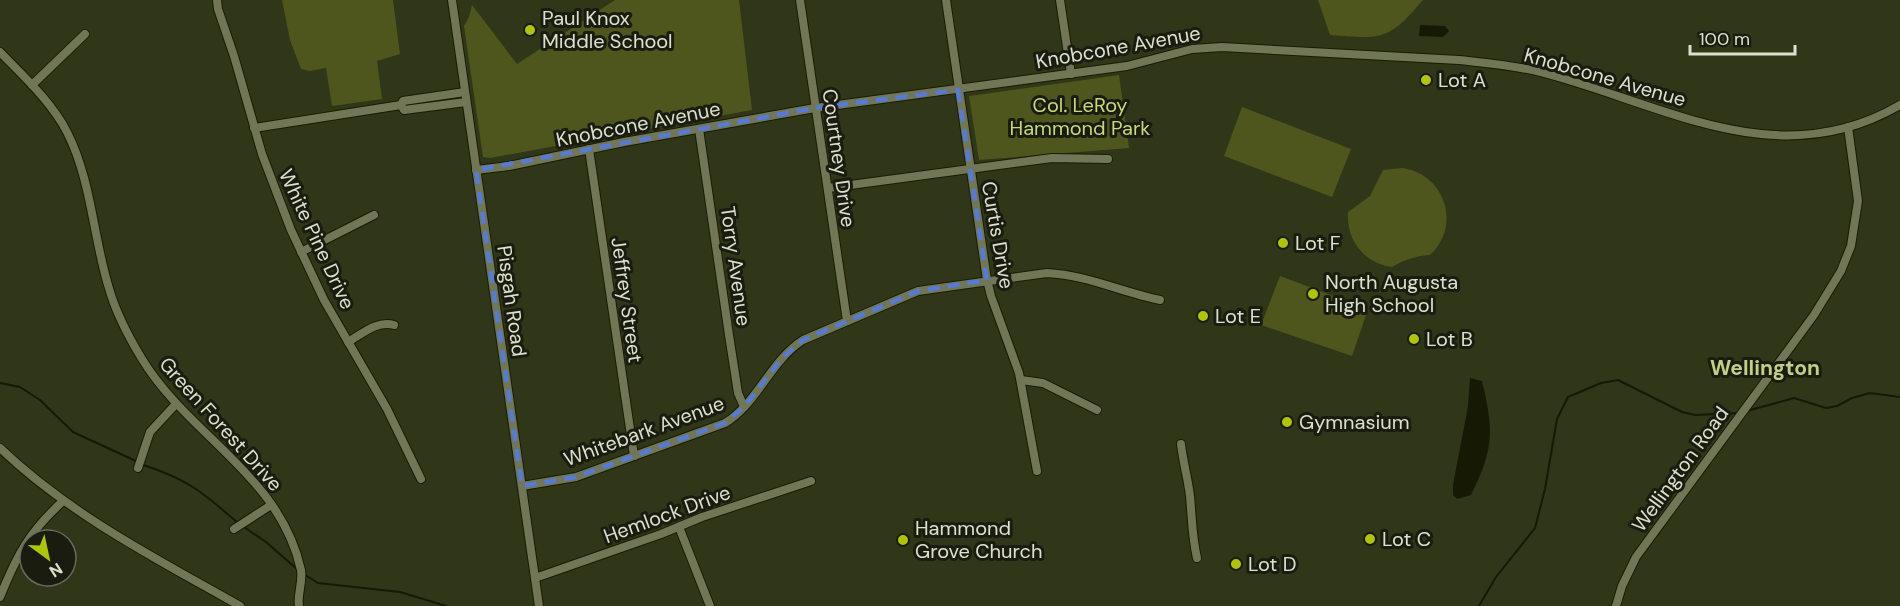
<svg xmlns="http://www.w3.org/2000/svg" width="1900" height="606" font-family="'DM Sans',sans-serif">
	<rect width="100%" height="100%" fill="#303618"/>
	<g fill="#4e561e">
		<polygon points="282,0 393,0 400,54 377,61 382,99 332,106 326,68 310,71 301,69 290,40"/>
		<polygon points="615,0 739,0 752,110 490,158 483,157 464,26 469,17 472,5 517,64"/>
		<path d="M1318,0H1423C1388,41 1382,39 1330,35Z"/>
		<polygon points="1119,75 1129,148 979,160 969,96"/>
		<polygon points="1242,107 1351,149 1332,197 1224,156"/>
		<path d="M1402,168C1445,174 1462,225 1430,255C1415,256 1404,260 1392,267C1364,263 1346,240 1348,212L1370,196L1383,170Z"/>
		<polygon points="1280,276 1368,309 1352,356 1261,325"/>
	</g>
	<g fill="#161904">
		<polygon points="1420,25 1445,26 1449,31 1443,37 1419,36"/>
		<path d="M1470,378L1482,381C1494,431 1494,449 1471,495L1457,499L1453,495V485L1468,406Z"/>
	</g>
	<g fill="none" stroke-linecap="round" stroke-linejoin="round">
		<g stroke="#161904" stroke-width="2">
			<polyline points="0,383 20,387 40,400 73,432 138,462"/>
			<polyline points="1747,411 1794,398 1826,408 1837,406 1852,398 1870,393 1900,397"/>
			<path d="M143,465C188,479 205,494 239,524"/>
			<polyline points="244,527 266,542 298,570"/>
			<polyline points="305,575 318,583 400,592 446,606"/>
			<polyline points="1479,606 1496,577 1535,528 1545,489 1557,419 1568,397 1601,383 1618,380 1682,412 1695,415 1738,413"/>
		</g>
		<g stroke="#191d01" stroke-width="10">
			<g id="minor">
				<polyline points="217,0 218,9 234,56 262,154 291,230 324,300 387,409 421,479"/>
				<polyline points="452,0 539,606"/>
				<polyline points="800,0 847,321"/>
				<polyline points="946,0 987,280 991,296 1019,373 1037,471"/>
				<polyline points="1060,0 1071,74"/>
				<path d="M0,52C23,76 51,101 67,132C91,179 93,235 108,285C115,311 128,336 142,359C189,436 280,475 301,570C303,583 297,594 299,606"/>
				<polyline points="32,85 85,34"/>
				<polyline points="401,105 404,110 466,102"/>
				<polyline points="254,128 401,105 403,101 465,92"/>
				<polyline points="699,129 729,335 738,393 744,407"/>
				<polyline points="589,149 634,456"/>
				<path d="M476,170L509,166L624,142L815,108L1127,66L1192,49L1222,47L1459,60C1486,63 1513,65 1540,72C1662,103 1777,177 1900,105"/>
				<polyline points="828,188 1052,158 1108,159"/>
				<polyline points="301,252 374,215"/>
				<path d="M348,342C362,334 377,320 394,325"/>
				<polyline points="1021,380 1043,383 1097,410"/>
				<path d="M1181,444C1183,462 1188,479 1190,496C1192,517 1192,537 1197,558"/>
				<path d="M0,448C70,515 157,559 240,606"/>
				<polyline points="138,468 150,432 176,404"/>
				<path d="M522,486L576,477L725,423C758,403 770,361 803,340L918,291L1047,273C1087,275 1121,292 1160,300"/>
				<polyline points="679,527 710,606"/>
				<polyline points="234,529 271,505"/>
				<polyline points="535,578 661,534 702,517 811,481"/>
				<path d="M0,597C17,555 29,532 63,501"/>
				<polyline points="1616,606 1622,586 1636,557 1814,315 1841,271 1851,246 1858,201 1848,127"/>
			</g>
		</g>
		<use href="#minor" stroke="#707656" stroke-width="8"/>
	</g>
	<path fill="none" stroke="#567ad5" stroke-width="4.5" stroke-dasharray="12 8" stroke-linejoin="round" d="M958,90L987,280L918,291L803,340L782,358L744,407L725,423L576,477L522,486L476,170L815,108Z"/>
	<g fill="#b0c502" stroke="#191c0f" stroke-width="2">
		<circle cx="530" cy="30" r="6"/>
		<circle cx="1426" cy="80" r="6"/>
		<circle cx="1283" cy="243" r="6"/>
		<circle cx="1313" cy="294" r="6"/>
		<circle cx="1203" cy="316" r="6"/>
		<circle cx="1414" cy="339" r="6"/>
		<circle cx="1287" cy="422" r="6"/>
		<circle cx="1370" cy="539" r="6"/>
		<circle cx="903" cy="540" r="6"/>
		<circle cx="1236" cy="564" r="6"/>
	</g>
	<g text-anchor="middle" stroke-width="6" stroke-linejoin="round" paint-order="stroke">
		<g font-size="20" fill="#dce0cf" stroke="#191c0f" text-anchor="start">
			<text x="542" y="25">Paul Knox<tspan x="542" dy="23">Middle School</tspan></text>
			<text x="1438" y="87">Lot A</text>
			<text x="1295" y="250">Lot F</text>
			<text x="1325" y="289">North Augusta<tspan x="1325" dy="23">High School</tspan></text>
			<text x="1215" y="323">Lot E</text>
			<text x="1426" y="346">Lot B</text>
			<text x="1299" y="429">Gymnasium</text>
			<text x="915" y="535">Hammond<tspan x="915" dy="23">Grove Church</tspan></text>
			<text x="1382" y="546">Lot C</text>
			<text x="1248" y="571">Lot D</text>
		</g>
		<g font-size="20" fill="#dce0cf" stroke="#191c0f">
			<text transform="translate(1118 47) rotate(-10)" y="7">Knobcone Avenue</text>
			<text transform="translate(1605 77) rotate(16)" y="7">Knobcone Avenue</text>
			<text transform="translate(638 124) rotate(-11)" y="7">Knobcone Avenue</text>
			<text transform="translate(839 158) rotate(82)" y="7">Courtney Drive</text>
			<text transform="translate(998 235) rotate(80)" y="7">Curtis Drive</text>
			<text transform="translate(317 239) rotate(65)" y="7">White Pine Drive</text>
			<text transform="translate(736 266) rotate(82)" y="7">Torry Avenue</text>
			<text transform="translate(627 300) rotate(82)" y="7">Jeffrey Street</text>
			<text transform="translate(512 301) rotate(82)" y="7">Pisgah Road</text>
			<text transform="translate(221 424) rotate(48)" y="7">Green Forest Drive</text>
			<text transform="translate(644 431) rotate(-20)" y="7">Whitebark Avenue</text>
			<text transform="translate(1680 469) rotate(-54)" y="7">Wellington Road</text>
			<text transform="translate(667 514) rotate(-20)" y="7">Hemlock Drive</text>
		</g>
		<g font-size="20" fill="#c8d977" stroke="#191c0f">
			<text x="1080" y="112">Col. LeRoy<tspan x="1080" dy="23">Hammond Park</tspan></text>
		</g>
		<g font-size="21" font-weight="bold" fill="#c2d084" stroke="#191c0f">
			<text x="1765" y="375">Wellington</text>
		</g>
	</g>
	<g transform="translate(48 558) rotate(147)"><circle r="28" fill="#191c0f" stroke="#676a5c" stroke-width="1.5"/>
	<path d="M0-4.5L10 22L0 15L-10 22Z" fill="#b0c502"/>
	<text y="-9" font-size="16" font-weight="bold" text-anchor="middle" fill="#dce0cf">N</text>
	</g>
	<path d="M1690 45v9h105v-9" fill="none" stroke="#dce0cf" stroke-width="3"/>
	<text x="1699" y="45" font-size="18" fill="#dce0cf" stroke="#191c0f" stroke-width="4.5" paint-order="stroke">100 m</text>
</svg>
